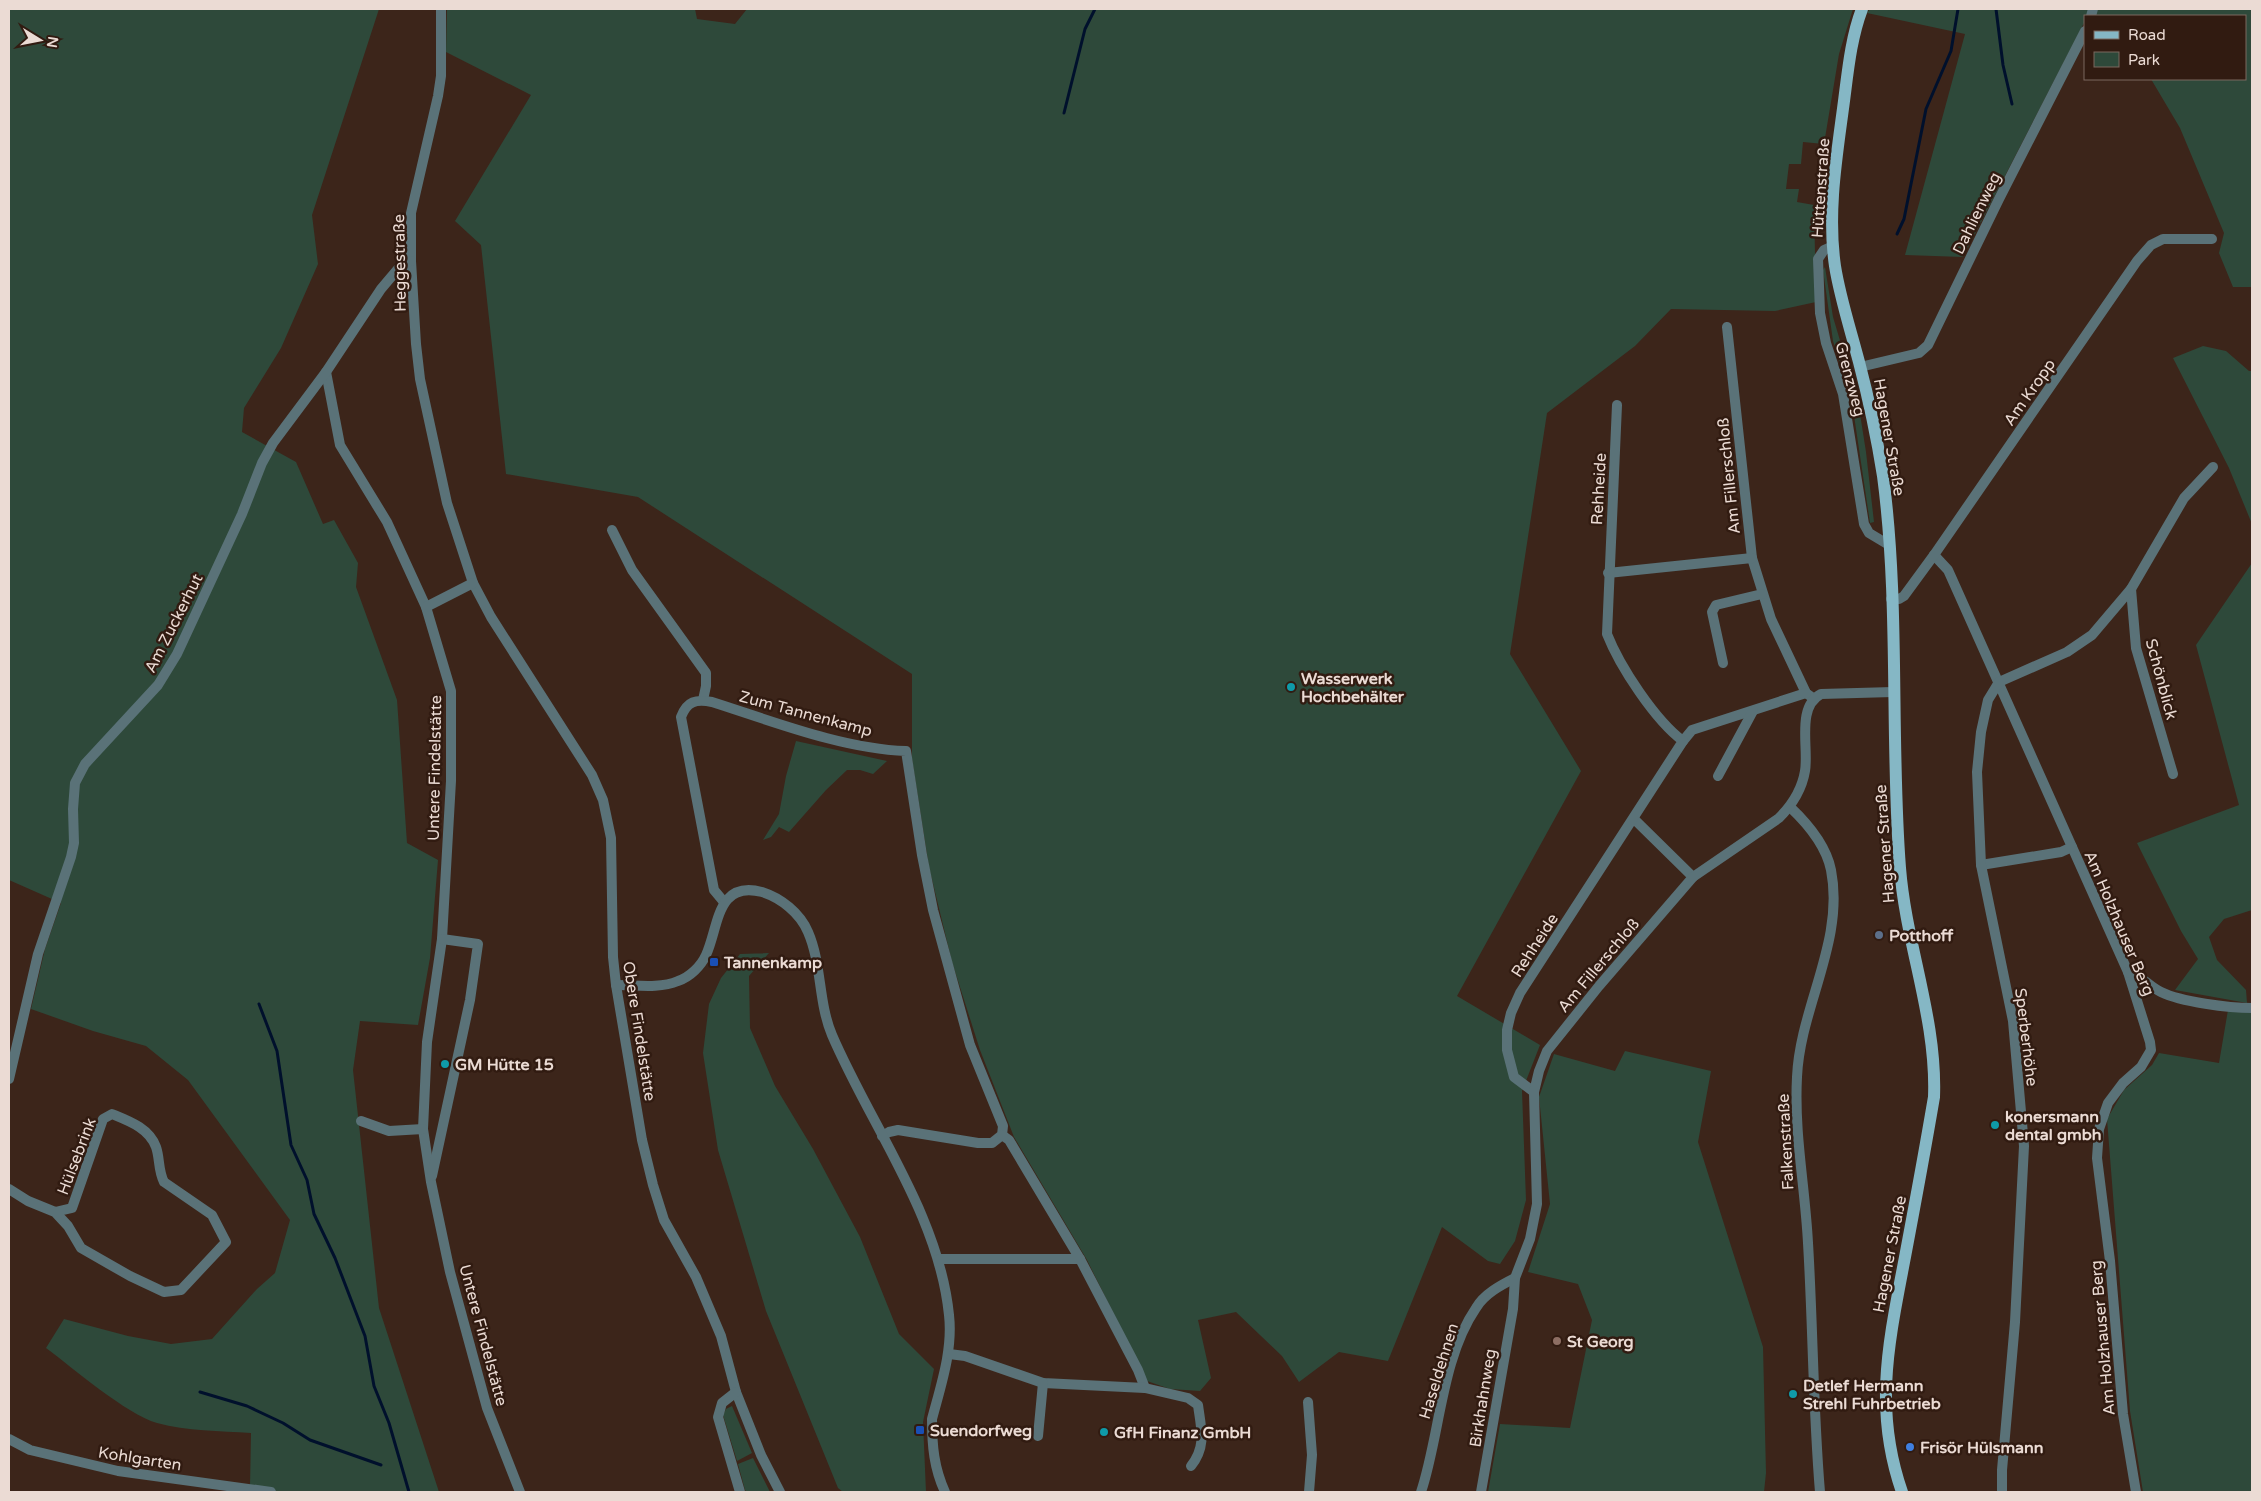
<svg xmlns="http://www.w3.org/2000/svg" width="2261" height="1501" font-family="'Varela Round',sans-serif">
	<rect width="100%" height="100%" fill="#3c251a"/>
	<g fill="#2e493a">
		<path d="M9,9H379L312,215L318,264L281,348L244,408L242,432L296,462L323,524L334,520L358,563L356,587L397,700L407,843L438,860L430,958L418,1025L360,1021L353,1070L379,1308L439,1492H269L250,1487L251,1433C220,1431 187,1431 157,1423C126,1414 73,1368 46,1348L64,1319L128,1336L171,1344L212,1339L257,1289L275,1273L290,1220L188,1080L146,1046L93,1031L31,1009L45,949L61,903L9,880Z"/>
		<polygon points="447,9 695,9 697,19 735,24 747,9 1853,9 1839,54 1824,144 1803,142 1801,164 1789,164 1786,189 1799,189 1797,202 1814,205 1816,302 1775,311 1671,309 1635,346 1547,413 1510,654 1581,771 1457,996 1540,1045 1522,1091 1526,1200 1515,1241 1500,1264 1488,1261 1442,1227 1388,1361 1339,1352 1299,1382 1282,1356 1236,1312 1198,1320 1211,1378 1200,1391 1170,1389 1147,1381 1087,1260 1014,1137 980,1050 952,962 929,867 912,759 912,674 638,497 506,474 481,245 455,221 531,95 446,52"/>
		<polygon points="1870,9 2089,9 2084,23 1963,257 1905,255 1965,34 1867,13"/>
		<polygon points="2098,9 2252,9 2252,287 2233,287 2219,253 2224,233 2180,128 2151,79 2245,79 2245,16 2095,16"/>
		<polygon points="1825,267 1833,317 1858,401 1866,452 1874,522 1870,523 1852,402 1833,341 1823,270"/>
		<polygon points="2203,346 2226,351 2249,371 2252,371 2252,524 2229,468 2173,358"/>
		<polygon points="2252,563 2252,910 2224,919 2209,937 2217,960 2246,990 2247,1003 2175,990 2198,959 2181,931 2137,843 2239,805 2196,645"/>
		<polygon points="796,741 887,761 873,774 860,770 847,770 826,790 789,832 779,827 771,837 763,840 779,814 786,776"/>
		<polygon points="769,953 749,976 750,1028 775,1086 813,1149 860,1237 899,1334 934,1369 923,1422 926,1492 843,1492 838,1488 766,1311 718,1150 703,1053 709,1004 721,978 740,954"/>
		<polygon points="2228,1010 2252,1012 2252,1492 2143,1492 2130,1411 2107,1119 2124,1090 2152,1065 2159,1053 2219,1063"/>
		<polygon points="1625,1051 1711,1071 1698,1142 1763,1347 1766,1473 1764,1492 1488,1492 1500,1424 1570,1428 1592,1320 1578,1284 1528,1272 1550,1204 1539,1097 1554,1054 1615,1071"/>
		<polygon points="732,1406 752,1453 737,1461 723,1415 726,1409"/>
		<polygon points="753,1458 770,1492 747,1492 745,1490 738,1464"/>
	</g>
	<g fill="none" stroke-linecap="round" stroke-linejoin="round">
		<g stroke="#00102c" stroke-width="3">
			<polyline points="1996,9 2003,65 2012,104"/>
			<polyline points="1064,113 1085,29 1095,9"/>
			<polyline points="1897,234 1904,219 1926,109 1951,51 1958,9"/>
			<polyline points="259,1004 277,1051 291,1145 307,1180 314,1214 335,1258 365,1336 374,1386 389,1423 409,1492"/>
			<polyline points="200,1392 247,1406 283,1423 310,1440 381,1465"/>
		</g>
		<g stroke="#5a7278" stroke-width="10">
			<polyline points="441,9 441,76 438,96 411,213 411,261 416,344 420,379 447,503 473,583 491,617 592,775 603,800 611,838 613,957 616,985 642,1140 653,1185 664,1220 696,1277 721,1336 736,1392 761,1455 780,1492"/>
			<polyline points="2091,16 2093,9"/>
			<polyline points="1833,246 1824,250 1818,259 1820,313 1826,343 1843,394 1864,524 1869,533 1889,545"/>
			<polyline points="1727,327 1752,558 1771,619 1806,693 1813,698"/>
			<polyline points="1860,367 1919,353 1928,345 1999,199 2085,31"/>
			<polyline points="326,372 340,445 387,522 426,607 451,691 451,781 442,939 427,1042 423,1129 431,1182 450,1272 487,1408 520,1492"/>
			<polyline points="612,530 632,570 706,673 706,686 703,700"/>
			<polyline points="1934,555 1948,570 2128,972 2150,1042 2151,1050 2141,1067 2123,1083 2108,1103 2099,1129 2097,1158 2110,1261 2123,1414 2136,1492"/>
			<polyline points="1608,573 1752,558"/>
			<polyline points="2131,589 2136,648 2173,774"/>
			<polyline points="1891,599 1899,599 1904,596 1934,555 2137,261 2151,245 2163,239 2212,239"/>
			<polyline points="426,607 473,583"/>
			<polyline points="1723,663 1712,612 1716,605 1762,594"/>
			<polyline points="1683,741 1692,730 1806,693"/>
			<polyline points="1718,776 1753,711"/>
			<path d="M1790,807C1808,824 1826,845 1831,870C1845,941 1800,1007 1797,1077C1794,1134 1805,1186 1808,1243C1813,1326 1813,1409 1820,1492"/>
			<polyline points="1634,819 1693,877"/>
			<polyline points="1981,865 2061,852 2072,847"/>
			<path d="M724,902L714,890L681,717C687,701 696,699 712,702C772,721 843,749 906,751L922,855L933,910L970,1045L1003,1126L1002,1135L992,1143H978L898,1130L889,1132L882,1136"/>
			<path d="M2128,972C2143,976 2147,985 2161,992C2181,1002 2229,1008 2252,1008"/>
			<path d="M616,985C636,985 659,989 678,981C690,977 701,966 706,955C719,927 716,880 762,892C781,898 800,913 808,932C822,964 818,1002 832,1035C871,1126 939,1215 949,1315C953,1350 941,1385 932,1419C932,1446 934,1468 945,1492"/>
			<polyline points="9,1079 38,954 71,857 74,843 73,809 75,783 85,764 158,685 177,654 242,514 262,463 273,443 326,372 381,289 403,263 411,261"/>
			<path d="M1534,1092L1514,1077L1507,1050V1030L1511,1013L1520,993L1683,741C1655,720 1620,667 1607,634L1617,405"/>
			<polyline points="361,1121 389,1131 423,1129"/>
			<polyline points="1002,1135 1009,1140 1080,1259 1138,1370 1145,1388"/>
			<polyline points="432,1176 470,1000 478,944 442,939"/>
			<path d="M9,1189L28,1201L55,1212L68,1226L81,1248L130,1276L164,1292L181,1290L226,1242L212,1215L164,1182C158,1171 160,1158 156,1147C149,1128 129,1121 112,1114L103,1119L72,1208L55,1212"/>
			<polyline points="939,1259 1080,1259"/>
			<path d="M949,1354L965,1356L1043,1383L1145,1388L1188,1398L1198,1405C1201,1428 1207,1446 1191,1466"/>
			<polyline points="736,1392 722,1403 718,1417 740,1492"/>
			<polyline points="1308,1402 1312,1455 1309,1492"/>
			<polyline points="1038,1436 1043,1383"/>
			<polyline points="9,1439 30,1450 118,1471 271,1492"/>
			<path d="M1421,1492C1440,1435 1441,1359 1476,1308C1484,1294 1501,1285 1515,1278"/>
			<path d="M1481,1492L1513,1309L1515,1278L1530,1239L1537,1204L1534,1092L1539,1071L1547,1051L1599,986L1693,877L1779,818C1792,805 1802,789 1805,771C1809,748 1796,707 1821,694L1893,692"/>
			<polyline points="2002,1492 2002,1470 2015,1322 2024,1146 2013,1021 1981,865 1977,772 1981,732 1988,700 1999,682 2067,652 2092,635 2131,589 2184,498 2213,467"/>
		</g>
		<path stroke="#85b7c5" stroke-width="12" d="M1862,9C1851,38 1848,70 1844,101C1837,155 1827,211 1835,266C1840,298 1851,331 1859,362C1869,400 1877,438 1883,476C1900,604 1890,739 1900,868C1906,945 1937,1019 1934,1097C1925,1150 1915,1204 1905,1257C1889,1341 1873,1409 1902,1492"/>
	</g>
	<g fill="#0f9aa8" stroke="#311b11" stroke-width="2">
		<circle cx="1291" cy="687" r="5"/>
		<circle cx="445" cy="1064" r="5"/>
		<circle cx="1995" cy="1125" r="5"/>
		<circle cx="1793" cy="1394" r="5"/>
		<circle cx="1104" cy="1432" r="5"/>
	</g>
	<circle fill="#5c6f8a" stroke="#311b11" stroke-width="2" cx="1879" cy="935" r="5"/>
	<g fill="#1a4fb4" stroke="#311b11" stroke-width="2">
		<rect x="709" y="957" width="10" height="10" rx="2.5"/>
		<rect x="915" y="1425" width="10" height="10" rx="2.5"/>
	</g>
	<circle fill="#8d6e63" stroke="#311b11" stroke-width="2" cx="1557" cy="1341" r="5"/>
	<circle fill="#3f7fe0" stroke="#311b11" stroke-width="2" cx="1910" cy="1447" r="5"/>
	<g text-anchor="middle" stroke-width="5" stroke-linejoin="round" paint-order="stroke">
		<g font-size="16" fill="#ebdbd4" stroke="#311b11">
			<text transform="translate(1820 188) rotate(-86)" y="6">Hüttenstraße</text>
			<text transform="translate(1976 213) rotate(-64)" y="6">Dahlienweg</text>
			<text transform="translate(399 263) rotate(-91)" y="6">Heggestraße</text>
			<text transform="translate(1851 379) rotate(75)" y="6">Grenzweg</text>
			<text transform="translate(2029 392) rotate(-55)" y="6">Am Kropp</text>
			<text transform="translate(1890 437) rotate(80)" y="6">Hagener Straße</text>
			<text transform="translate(1728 476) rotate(-96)" y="6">Am Fillerschloß</text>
			<text transform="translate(1598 489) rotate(-87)" y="6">Rehheide</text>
			<text transform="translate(173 623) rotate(-63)" y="6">Am Zuckerhut</text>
			<text transform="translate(2162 679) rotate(75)" y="6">Schönblick</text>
			<text transform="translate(806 713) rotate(15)" y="6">Zum Tannenkamp</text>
			<text transform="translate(434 768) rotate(-89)" y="6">Untere Findelstätte</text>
			<text transform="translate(1884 844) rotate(-94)" y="6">Hagener Straße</text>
			<text transform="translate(2120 923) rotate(67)" y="6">Am Holzhauser Berg</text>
			<text transform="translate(1534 945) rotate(-57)" y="6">Rehheide</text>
			<text transform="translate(1598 965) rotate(-50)" y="6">Am Fillerschloß</text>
			<text transform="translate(640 1031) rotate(81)" y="6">Obere Findelstätte</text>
			<text transform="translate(2027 1037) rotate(83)" y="6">Sperberhöhe</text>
			<text transform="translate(1785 1142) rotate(-93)" y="6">Falkenstraße</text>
			<text transform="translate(76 1156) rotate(-69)" y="6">Hülsebrink</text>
			<text transform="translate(1889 1254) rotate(-79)" y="6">Hagener Straße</text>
			<text transform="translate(484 1335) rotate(75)" y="6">Untere Findelstätte</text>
			<text transform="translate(2102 1338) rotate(-95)" y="6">Am Holzhauser Berg</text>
			<text transform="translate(1438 1371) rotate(-73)" y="6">Haseldehnen</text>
			<text transform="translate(1482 1398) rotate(-81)" y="6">Birkhahnweg</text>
			<text transform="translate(140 1458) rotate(9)" y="6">Kohlgarten</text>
		</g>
		<g font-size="16" font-weight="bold" fill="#ebdbd4" stroke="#311b11" text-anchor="start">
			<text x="1301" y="684">Wasserwerk<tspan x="1301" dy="18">Hochbehälter</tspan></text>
			<text x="1889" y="941">Potthoff</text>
			<text x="724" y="968">Tannenkamp</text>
			<text x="455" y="1070">GM Hütte 15</text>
			<text x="2005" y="1122">konersmann<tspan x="2005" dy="18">dental gmbh</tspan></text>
			<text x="1567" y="1347">St Georg</text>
			<text x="1803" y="1391">Detlef Hermann<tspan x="1803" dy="18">Strehl Fuhrbetrieb</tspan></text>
			<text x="930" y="1436">Suendorfweg</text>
			<text x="1114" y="1438">GfH Finanz GmbH</text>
			<text x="1920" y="1453">Frisör Hülsmann</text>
		</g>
	</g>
	<rect width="2261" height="1501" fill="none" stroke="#ebdbd4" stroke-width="20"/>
	<rect x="2084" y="15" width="162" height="65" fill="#311b11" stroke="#7b685f"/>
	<rect x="2094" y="31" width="25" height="8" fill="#85b7c5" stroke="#7b685f"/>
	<text x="2128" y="40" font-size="15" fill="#ebdbd4">Road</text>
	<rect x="2094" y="52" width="25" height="15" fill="#2e493a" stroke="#7b685f"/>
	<text x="2128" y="65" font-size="15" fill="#ebdbd4">Park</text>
	<g transform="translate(40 40) rotate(100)" stroke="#311b11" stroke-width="4" paint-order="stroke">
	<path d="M0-4L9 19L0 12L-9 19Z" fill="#ebdbd4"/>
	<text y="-8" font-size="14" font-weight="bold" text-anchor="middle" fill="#ebdbd4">N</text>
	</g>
</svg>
